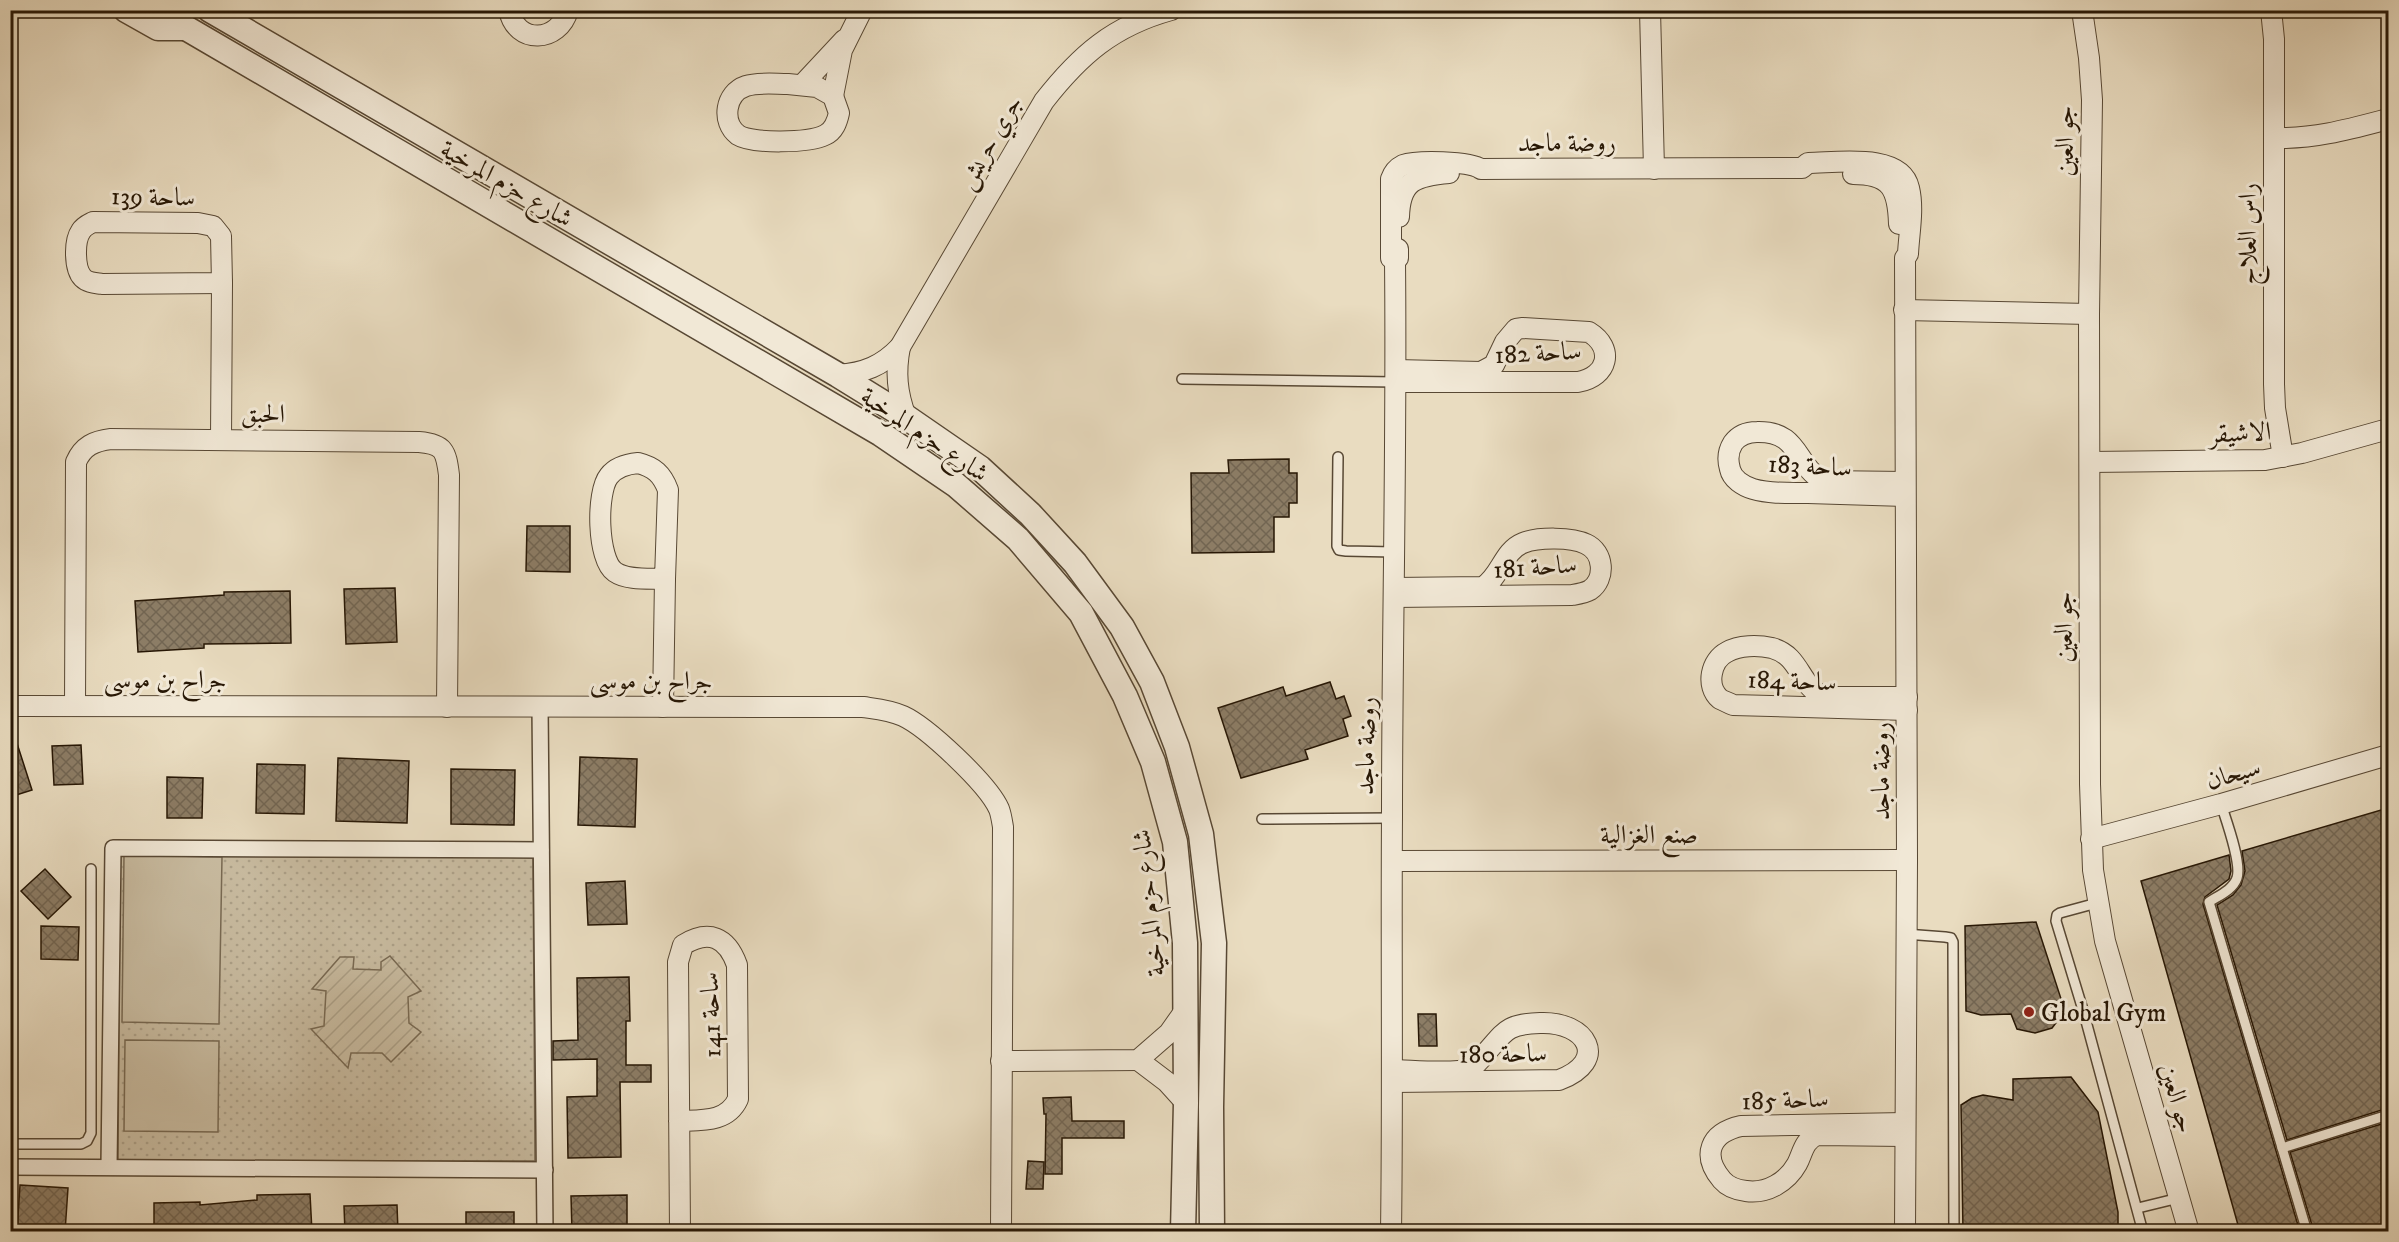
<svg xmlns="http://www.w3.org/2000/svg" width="2399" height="1242" font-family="'IM FELL DW Pica',Amiri,serif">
	<defs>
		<pattern id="park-dots" width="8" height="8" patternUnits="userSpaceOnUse" patternTransform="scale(1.5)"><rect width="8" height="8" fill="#c8bba0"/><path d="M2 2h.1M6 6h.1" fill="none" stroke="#aca088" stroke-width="1.8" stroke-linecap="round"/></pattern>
		<pattern id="garden-furrows" width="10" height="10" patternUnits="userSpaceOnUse" patternTransform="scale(1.5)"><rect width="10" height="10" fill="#c8bba0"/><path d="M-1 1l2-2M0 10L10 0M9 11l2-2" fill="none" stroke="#aca088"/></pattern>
		<pattern id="building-cross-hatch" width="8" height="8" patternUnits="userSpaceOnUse" patternTransform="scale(1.5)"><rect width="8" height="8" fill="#8c7d66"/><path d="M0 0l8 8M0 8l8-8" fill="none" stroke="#726552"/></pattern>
	</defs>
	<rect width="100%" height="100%" fill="#e9dcc0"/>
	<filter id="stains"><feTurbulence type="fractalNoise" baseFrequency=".00333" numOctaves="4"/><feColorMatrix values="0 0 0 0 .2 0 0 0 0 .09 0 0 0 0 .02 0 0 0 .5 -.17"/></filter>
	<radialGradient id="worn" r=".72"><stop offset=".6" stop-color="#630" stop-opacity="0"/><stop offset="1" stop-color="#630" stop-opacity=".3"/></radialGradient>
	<polygon fill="url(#park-dots)" stroke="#786952" stroke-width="1.5" points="120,853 533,854 535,1161 118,1161"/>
	<polygon fill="url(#garden-furrows)" stroke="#786952" stroke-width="1.5" points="390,956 421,991 408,997 409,1023 421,1032 391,1062 382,1053 351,1053 348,1068 311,1029 324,1026 326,991 312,989 340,957 354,957 353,969 381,970 381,962"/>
	<g fill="#c8bba0" stroke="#786952" stroke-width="1.5">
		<polygon points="124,855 222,857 219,1024 122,1022"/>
		<polygon points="125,1040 219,1041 218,1132 124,1131"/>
	</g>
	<g fill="url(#building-cross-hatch)" stroke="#271705" stroke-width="1.5">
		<polygon points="1289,459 1289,473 1297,473 1297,503 1289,503 1289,517 1274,517 1274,552 1192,553 1191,473 1229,473 1228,460"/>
		<polygon points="527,526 570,526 570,572 526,571"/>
		<polygon points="395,588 397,642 346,644 344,589"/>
		<polygon points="290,591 291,643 204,644 204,648 138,652 135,601 224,595 224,592"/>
		<polygon points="1330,682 1336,699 1344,696 1351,716 1343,719 1348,736 1305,750 1308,759 1241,778 1218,708 1283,687 1286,696"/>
		<polygon points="10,734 14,734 32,790 10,797"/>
		<polygon points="81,745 83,784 54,785 52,746"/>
		<polygon points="580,757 637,759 635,827 578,825"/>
		<polygon points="338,758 409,761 407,823 336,821"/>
		<polygon points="257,764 305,765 304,814 256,813"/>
		<polygon points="451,769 515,770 514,825 451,824"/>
		<polygon points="167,777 203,778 202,818 167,818"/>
		<polygon points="2388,808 2388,1108 2287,1140 2217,905 2233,895 2241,885 2245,871 2242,851"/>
		<polygon points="2229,855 2231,871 2229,879 2205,897 2203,904 2300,1232 2240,1232 2141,881"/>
		<polygon points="45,869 71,897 48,919 21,891"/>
		<polygon points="625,881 627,924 588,925 586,883"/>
		<polygon points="2036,922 2065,1011 2052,1028 2035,1033 2017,1029 2011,1014 1981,1015 1966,1011 1965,926"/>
		<polygon points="41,926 79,927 78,960 41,959"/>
		<polygon points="629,977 630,1021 626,1021 626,1065 651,1065 651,1082 620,1082 621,1157 568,1158 567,1097 597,1096 597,1059 553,1060 553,1041 578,1040 577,978"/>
		<polygon points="1418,1014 1436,1014 1437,1046 1419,1046"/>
		<polygon points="2071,1077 2098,1112 2118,1212 2118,1232 1963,1232 1961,1105 1972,1098 1983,1095 2013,1100 2013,1079"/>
		<polygon points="1071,1097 1072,1121 1124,1121 1124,1138 1062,1138 1062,1174 1045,1174 1046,1114 1044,1114 1043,1098"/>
		<polygon points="2388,1122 2388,1232 2314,1232 2290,1152"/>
		<polygon points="1028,1161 1044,1162 1043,1189 1026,1189"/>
		<polygon points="20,1185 68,1188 65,1232 17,1232"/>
		<polygon points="310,1194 312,1232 154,1232 154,1203 200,1202 200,1205 257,1200 257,1195"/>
		<polygon points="627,1195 627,1232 572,1232 571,1196"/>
		<polygon points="397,1205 398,1232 345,1232 344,1206"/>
		<rect x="466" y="1212" width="48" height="20"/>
	</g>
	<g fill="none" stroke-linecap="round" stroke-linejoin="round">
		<g stroke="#584834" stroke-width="12">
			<g id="service">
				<polyline points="1182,379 1396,382"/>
				<polyline points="1338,457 1337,546 1339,550 1346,551 1394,552"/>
				<path d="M2221,804C2226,820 2242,863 2237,878C2233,890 2218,896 2209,902L2307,1232"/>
				<polyline points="1262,819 1392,818"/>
				<polyline points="2097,903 2060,913 2057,915 2056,921 2083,1010 2143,1232"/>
				<polyline points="1905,934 1945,937 1951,938 1953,942 1954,1232"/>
				<polyline points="10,1144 81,1144 87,1141 91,1133 91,869"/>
				<polyline points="2282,1148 2388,1115"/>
				<polyline points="2138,1208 2179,1198"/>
			</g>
		</g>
		<g stroke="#584834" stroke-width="18">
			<g id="pedestrian">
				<polyline points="540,706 545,1232"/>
				<polyline points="109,1166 113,848 541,850"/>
				<polyline points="10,1167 545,1170"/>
			</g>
		</g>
		<g stroke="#584834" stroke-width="22">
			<g id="minor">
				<path d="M509,10C516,45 559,43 568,10"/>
				<polyline points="1650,10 1654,169"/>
				<polyline points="2082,10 2089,58 2092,100 2089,314 2090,784 2093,870 2105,941 2189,1232"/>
				<polyline points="2271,10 2274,39 2274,384 2275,408 2283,457"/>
				<path d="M788,84L817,87L833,96L839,113C837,122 834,131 825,135C809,143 752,144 738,135C721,122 725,93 746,86C758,82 775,84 788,84Z"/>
				<polyline points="802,85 844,40"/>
				<polyline points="833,96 842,50 862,10"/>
				<path d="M2274,138C2315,139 2350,129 2388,119"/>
				<path d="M1853,174C1891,174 1898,189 1899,224"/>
				<path d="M1399,217C1400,180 1416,176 1449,173"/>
				<path d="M93,222L198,223L213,226L221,236L222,283L102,284C96,283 88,283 83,278C74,269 74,241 81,231C84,226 89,224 93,222Z"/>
				<path d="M1395,261L1391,258V179C1393,173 1397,168 1403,165C1417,160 1469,161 1481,169L1802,168L1808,163C1836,163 1901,152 1909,188C1914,209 1909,233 1908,254L1905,258L1907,860L1905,1232"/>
				<polyline points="1904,310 2089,314"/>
				<path d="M900,347C895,372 897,393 906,417"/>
				<path d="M1396,370L1481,372L1494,365L1505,342L1516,329L1523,328L1589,332C1615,348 1608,377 1578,382H1396"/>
				<path d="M838,375C864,373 882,366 900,347L1044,101C1080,55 1113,26 1171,10"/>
				<polyline points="221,439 222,283"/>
				<polyline points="2090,462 2265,460 2302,453 2388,429"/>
				<path d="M638,463C654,467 662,474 668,490L665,579C651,578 628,581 615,572C597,560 596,492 609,476C616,467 627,464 638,463Z"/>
				<path d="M1905,482L1823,481C1794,464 1800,431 1757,432C1748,432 1739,435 1733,443C1728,451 1727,459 1730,469C1732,479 1743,486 1753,489C1770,494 1790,493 1808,493C1840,494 1872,495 1905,496"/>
				<path d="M1394,588L1483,587C1501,576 1503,551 1523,543C1538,537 1572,537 1586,544C1604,552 1606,579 1590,590C1585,593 1578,594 1572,595L1394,597"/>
				<path d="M1907,697H1824C1799,686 1801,656 1772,648C1758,645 1739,645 1727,652C1711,660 1705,686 1720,699C1724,701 1729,703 1733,705L1907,710"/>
				<path d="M10,706L863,707C877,709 890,710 903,716C927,727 988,784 999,809C1001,814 1002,821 1003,827L1001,1232"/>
				<path d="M75,706L76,462C83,446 94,441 111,439L419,442C444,444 446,451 449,475L447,707"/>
				<polyline points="663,707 665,579"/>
				<polyline points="2091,839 2221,804 2388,755"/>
				<polyline points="1392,861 1907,860"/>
				<polyline points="1138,1060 1167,1082 1186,1103"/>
				<polyline points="1001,1061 1138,1060 1169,1033 1186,1009"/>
				<path d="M1393,1070C1410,1070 1457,1075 1471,1068C1476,1065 1480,1060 1484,1055C1505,1032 1505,1024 1540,1023C1587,1021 1610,1061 1559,1080L1393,1082"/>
				<path d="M679,1121C701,1120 727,1123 738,1099L737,965C727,937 709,929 683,945L678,962L680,1232"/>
				<path d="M1905,1123L1741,1126C1710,1133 1701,1155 1722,1180C1728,1187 1737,1190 1746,1191C1767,1194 1787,1182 1797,1164C1803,1153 1803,1141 1817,1135L1905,1136"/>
				<path d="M1391,1232C1393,1093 1391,955 1392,817C1392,632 1397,446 1395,261L1398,258V249"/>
			</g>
		</g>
		<g stroke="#584834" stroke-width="27">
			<g id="tertiary">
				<polyline points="126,10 158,28 182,28"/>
				<polyline points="161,10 186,28 881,434 956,485 1018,539 1081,613 1125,696 1153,762 1175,842 1185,943 1186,1103 1183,1232"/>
				<polyline points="210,10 838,375 906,417 980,468 1030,514 1075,563 1122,627 1152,682 1177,747 1201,834 1214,943 1211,1107 1212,1232"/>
			</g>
		</g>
		<use href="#service" stroke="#f1e8d6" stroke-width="9"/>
		<use href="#pedestrian" stroke="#f1e8d6" stroke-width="15"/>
		<use href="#minor" stroke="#f1e8d6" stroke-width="20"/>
		<use href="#tertiary" stroke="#f1e8d6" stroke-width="24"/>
	</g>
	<circle fill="#8f2418" stroke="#f1e8d6" stroke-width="2" cx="2029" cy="1012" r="6"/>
	<g text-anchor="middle" stroke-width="6" stroke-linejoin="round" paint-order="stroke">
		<g font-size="26" fill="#271705" stroke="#f1e8d6">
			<text transform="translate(2064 141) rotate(-90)" y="9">جو العين</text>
			<text transform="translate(989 142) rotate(-60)" y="9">جري حريش</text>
			<text x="1567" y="151">روضة ماجد</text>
			<text transform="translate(507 183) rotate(30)" y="9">شارع حزم المرخية</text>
			<text transform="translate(153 196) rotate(1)" y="9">ساحة 139</text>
			<text transform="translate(2247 234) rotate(-90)" y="9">راس العلاج</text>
			<text transform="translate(1538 352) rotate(-3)" y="9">ساحة 182</text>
			<text transform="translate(263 413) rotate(1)" y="9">الحبق</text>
			<text transform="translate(2240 432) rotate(-3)" y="9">الاشيقر</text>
			<text transform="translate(925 434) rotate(34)" y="9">شارع حزم المرخية</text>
			<text transform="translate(1810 465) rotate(3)" y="9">ساحة 183</text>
			<text transform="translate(1535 566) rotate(-4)" y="9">ساحة 181</text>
			<text transform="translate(2063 627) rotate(-90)" y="9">جو العين</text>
			<text x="165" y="688">جراح بن موسى</text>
			<text x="651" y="689">جراح بن موسى</text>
			<text transform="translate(1792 680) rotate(2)" y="9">ساحة 184</text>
			<text transform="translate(1365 746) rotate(-89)" y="9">روضة ماجد</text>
			<text transform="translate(1880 771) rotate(-90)" y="9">روضة ماجد</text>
			<text transform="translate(2233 773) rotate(-16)" y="9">سيحان</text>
			<text x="1649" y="843">صنع الغزالية</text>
			<text transform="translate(1148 903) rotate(-96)" y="9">شارع حزم المرخية</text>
			<text transform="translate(710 1015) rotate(-92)" y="9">ساحة 141</text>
			<text transform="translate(1503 1053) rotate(-1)" y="9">ساحة 180</text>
			<text transform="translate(2178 1098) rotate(74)" y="9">جو العين</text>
			<text transform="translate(1785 1099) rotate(-2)" y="9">ساحة 185</text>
		</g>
		<g font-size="26" fill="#271705" stroke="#f1e8d6" text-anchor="start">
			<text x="2041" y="1021">Global Gym</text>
		</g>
	</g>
	<rect width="2399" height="1242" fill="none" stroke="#e9dcc0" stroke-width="36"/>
	<rect x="12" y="12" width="2375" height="1218" fill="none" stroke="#271705" stroke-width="3"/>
	<rect x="18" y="18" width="2363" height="1206" fill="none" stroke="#271705" stroke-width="1.5"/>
	<rect width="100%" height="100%" filter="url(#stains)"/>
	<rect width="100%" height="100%" fill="url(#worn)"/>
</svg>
